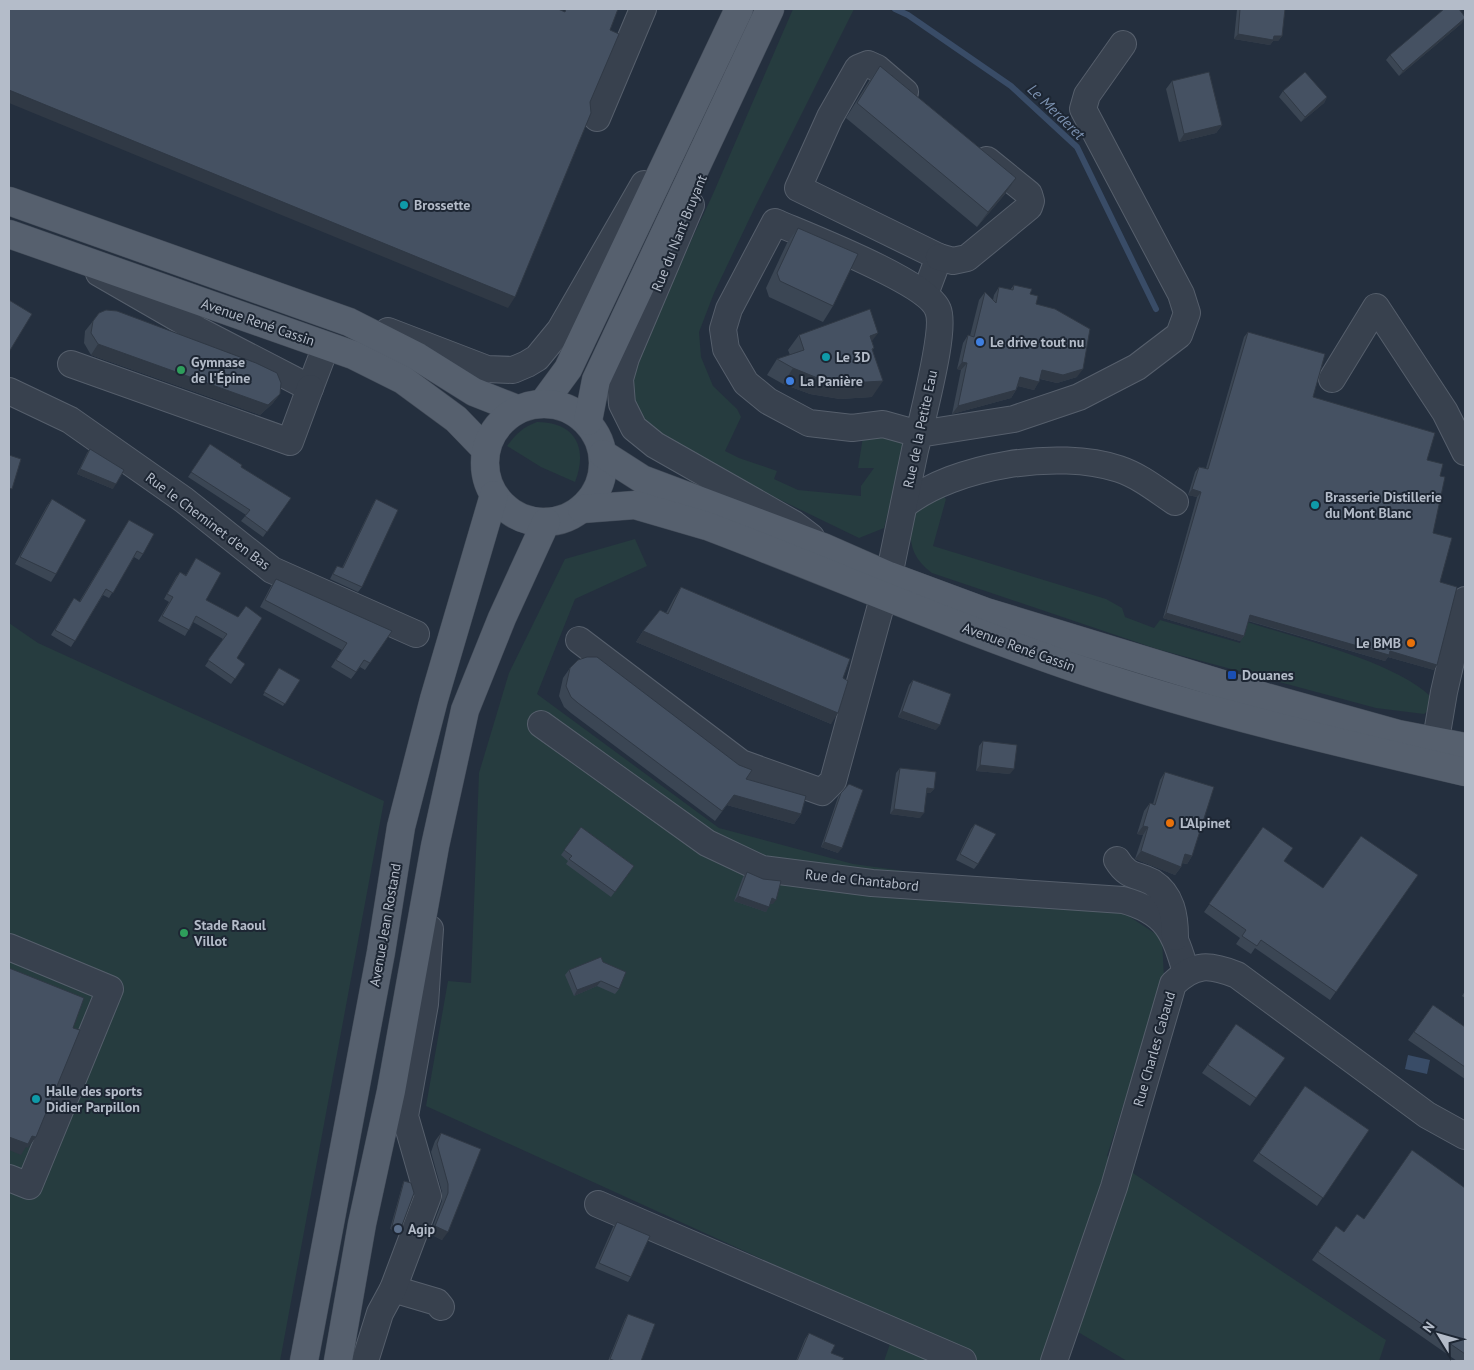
<svg xmlns="http://www.w3.org/2000/svg" width="1474" height="1370" font-family="'PT Sans',sans-serif">
	<rect width="100%" height="100%" fill="#242f3e"/>
	<g fill="#263c3f">
		<path d="M793,9H854L756,205L714,293L699,332L701,357L713,386L737,409L741,417L725,451L739,458L777,471L774,479L798,490L861,496V486L874,468H858L863,437C878,434 896,429 905,445L884,528L859,538L702,462L651,433L631,398V382L658,312L713,194Z"/>
		<path d="M537,422C576,422 588,449 575,482L541,467L507,446C516,434 523,427 537,422Z"/>
		<path d="M939,491L946,499L933,546L1106,599L1122,608L1125,617L1154,628L1160,620L1240,643L1247,622C1296,638 1396,662 1431,697L1429,710L1424,714L1376,708L1157,649L932,573C907,554 909,536 913,509Z"/>
		<polygon points="635,539 647,566 575,599 537,694 719,828 853,864 970,880 1124,913 1162,938 1164,979 1107,1156 1386,1340 1379,1361 1127,1361 1056,1319 1043,1361 884,1361 898,1321 426,1106 448,981 471,983 479,773 509,673 565,559"/>
		<polygon points="9,623 38,643 384,801 280,1361 9,1361"/>
	</g>
	<polygon fill="#394c67" points="1408,1055 1430,1060 1427,1074 1405,1069"/>
	<g fill="none" stroke-linecap="round" stroke-linejoin="round">
		<polyline stroke="#394c67" stroke-width="6" points="895,9 908,15 1011,86 1077,147 1156,309"/>
		<g stroke="#565f6c" stroke-width="28">
			<g id="minor">
				<polyline points="905,92 877,68 868,64 858,68 830,117 798,188 939,257 925,294"/>
				<polyline points="597,118 643,9"/>
				<polyline points="691,205 626,358 620,379 622,404 634,428 655,445 794,524 811,537"/>
				<polyline points="939,257 953,261 967,258 1029,207 1031,201 1029,194 987,160"/>
				<polyline points="99,273 198,330 310,388 326,346"/>
				<polyline points="388,331 487,369 513,370 527,364 537,358 560,330 644,184"/>
				<polyline points="71,364 290,442 310,388"/>
				<polyline points="1332,379 1376,307 1445,412 1465,452"/>
				<polyline points="9,391 70,420 184,500 272,570 416,634"/>
				<path d="M904,505C955,465 1058,449 1119,469C1140,476 1157,490 1175,502"/>
				<path d="M579,640L741,763L822,792L833,781L889,576L915,450L919,434C924,409 946,329 938,310C928,282 805,235 775,222L729,309L723,329L726,349L746,383L768,401L809,423L852,428L883,424L919,434L1014,419L1079,397L1137,367L1179,335L1187,313L1181,294L1083,109L1087,95L1123,44"/>
				<path d="M541,724L707,843L762,869L872,883L1123,900C1167,912 1174,932 1186,972"/>
				<polyline points="1432,763 1444,692 1465,600"/>
				<path d="M1117,860C1128,878 1137,874 1152,882C1172,895 1175,916 1175,937"/>
				<polyline points="9,947 110,989 29,1186 9,1178"/>
				<polyline points="598,1204 963,1361"/>
				<polyline points="393,1289 437,1302 441,1307"/>
				<polyline points="365,1361 380,1313 393,1289 428,1196 405,1116 425,1004 430,929"/>
				<path d="M1054,1361L1114,1187L1173,984C1195,963 1209,964 1237,975L1427,1115L1465,1136"/>
			</g>
		</g>
		<g stroke="#414a57" stroke-width="29">
			<g id="major">
				<polyline points="9,201 349,322 418,357 474,392 517,409"/>
				<polyline points="9,234 353,355 403,380 456,419 486,450"/>
				<polyline points="543,403 568,369 739,9"/>
				<circle cx="544" cy="463" r="59"/>
				<polyline points="588,421 596,380 770,9"/>
				<polyline points="603,454 642,479 823,547 889,576 986,612 1265,697 1398,734 1465,747"/>
				<path d="M582,509L635,505L707,526C831,573 954,627 1081,670C1207,712 1336,742 1465,772"/>
				<polyline points="304,1361 381,952 401,827 434,699 494,495"/>
				<polyline points="338,1361 362,1224 391,1091 435,846 465,710 502,618 546,522"/>
			</g>
		</g>
		<use href="#minor" stroke="#38414e" stroke-width="26"/>
		<use href="#major" stroke="#56606e" stroke-width="28"/>
	</g>
	<g fill="#3b4654">
		<polygon points="1237,9 1285,9 1282,36 1278,41 1273,41 1270,45 1234,39"/>
		<polygon points="1462,23 1399,76 1386,60 1390,55"/>
		<polygon points="880,66 1016,178 1005,194 977,227 846,118 869,81"/>
		<polygon points="1172,81 1222,125 1216,133 1179,142 1166,89"/>
		<polygon points="1283,91 1327,97 1324,103 1301,122 1279,97"/>
		<polygon points="798,228 833,306 823,322 769,297 766,288 787,243"/>
		<polygon points="1014,285 1030,294 1077,377 1057,383 1040,379 1034,390 1018,386 1016,390 1011,398 952,414 961,370 957,369 963,343 968,335 970,336 979,300 985,292 993,300 994,295 999,287 1010,290"/>
		<polygon points="93,321 280,394 272,404 260,415 91,355 84,343 85,331"/>
		<polygon points="1248,332 1313,397 1427,460 1440,476 1433,533 1440,582 1434,670 1388,657 1385,661 1248,621 1244,636 1240,641 1163,618 1197,497 1188,495 1195,472 1199,467 1206,468 1244,337"/>
		<polygon points="799,335 872,342 874,348 872,351 872,397 840,399 810,394 783,384 767,375 777,359 790,355 788,350"/>
		<polygon points="210,444 241,467 291,498 263,537 241,521 246,515 188,477"/>
		<polygon points="90,449 113,489 77,474 87,453"/>
		<polygon points="52,499 56,574 51,582 15,564 47,506"/>
		<polygon points="376,499 362,587 358,592 330,579 334,571 337,566 342,568 373,504"/>
		<polygon points="129,520 143,554 139,560 134,557 109,598 103,595 71,647 51,635 74,598 79,602"/>
		<polygon points="196,558 206,600 238,617 237,658 245,664 231,684 205,666 223,639 193,622 185,636 158,621 169,602 164,599 176,577 180,572 186,575"/>
		<polygon points="276,579 392,631 365,670 360,667 351,679 331,667 342,650 260,607 271,586"/>
		<polygon points="681,587 843,678 831,724 636,642 643,631 666,613 674,598"/>
		<polygon points="279,668 300,680 283,706 263,695"/>
		<polygon points="570,668 746,779 801,814 794,824 727,805 715,821 571,713 564,707 559,696 563,678"/>
		<polygon points="913,680 936,730 898,717 909,685"/>
		<polygon points="983,741 1010,774 976,771 979,746"/>
		<polygon points="900,768 934,789 930,793 926,793 920,818 890,814 896,773"/>
		<polygon points="1165,772 1192,856 1187,864 1182,863 1181,867 1175,875 1135,859 1143,835 1137,834 1144,811 1150,803 1153,804 1160,780"/>
		<polygon points="841,793 838,853 821,847 838,797"/>
		<polygon points="975,824 978,864 974,869 956,860 971,829"/>
		<polygon points="581,827 634,866 611,897 566,864 568,861 561,855"/>
		<polygon points="1263,827 1284,861 1323,888 1418,875 1330,1000 1255,948 1251,954 1236,944 1240,938 1204,912"/>
		<polygon points="747,872 773,904 770,903 766,912 734,901 743,877"/>
		<polygon points="603,962 619,989 615,994 597,986 574,996 565,975 569,970"/>
		<polygon points="1465,991 1465,998 1462,996"/>
		<polygon points="1433,1005 1465,1027 1465,1079 1408,1040"/>
		<polygon points="1236,1024 1285,1058 1250,1106 1202,1073"/>
		<polygon points="1305,1086 1369,1130 1317,1206 1253,1161"/>
		<polygon points="441,1133 481,1149 442,1240 430,1234 442,1201 442,1192 431,1152 435,1141"/>
		<polygon points="404,1181 399,1231 390,1229 403,1183"/>
		<polygon points="1465,1188 1465,1361 1457,1361 1312,1260 1336,1226 1344,1232 1364,1219"/>
		<polygon points="617,1222 631,1277 628,1282 595,1268 613,1227"/>
		<polygon points="628,1314 641,1361 608,1361 625,1319"/>
		<polygon points="809,1333 831,1353 842,1361 796,1361 805,1339"/>
	</g>
	<g fill="#303945">
		<polygon points="1465,18 1462,23 1399,76 1403,71"/>
		<polygon points="1238,34 1274,36 1282,36 1278,41 1273,41 1270,45 1234,39"/>
		<polygon points="9,90 515,297 508,308 9,103"/>
		<polygon points="1327,97 1324,103 1301,122 1305,117"/>
		<polygon points="1222,125 1216,133 1179,142 1184,134"/>
		<polygon points="1016,178 1005,194 977,227 988,212"/>
		<polygon points="878,333 867,348 870,336"/>
		<polygon points="98,344 280,394 272,404 260,415 91,355"/>
		<polygon points="962,362 967,363 961,370 957,369"/>
		<polygon points="793,368 883,381 872,397 840,399 810,394 783,384"/>
		<polygon points="1083,369 1077,377 1057,383 1037,378 1042,370"/>
		<polygon points="1020,377 1039,382 1034,390 1014,385"/>
		<polygon points="1016,390 1011,398 952,414 958,406"/>
		<polygon points="80,469 116,484 113,489 77,474"/>
		<polygon points="1192,489 1201,492 1197,497 1188,495"/>
		<polygon points="1166,613 1244,636 1240,641 1163,618"/>
		<polygon points="1250,615 1390,651 1437,665 1434,670 1388,657 1385,661 1246,620"/>
		<polygon points="643,631 838,713 831,724 636,642"/>
		<polygon points="902,711 940,725 936,730 898,717"/>
		<polygon points="980,765 1014,769 1010,774 976,771"/>
		<polygon points="927,788 934,789 930,793 923,793"/>
		<polygon points="734,795 801,814 794,824 727,805 715,821"/>
		<polygon points="894,809 924,813 920,818 890,814"/>
		<polygon points="1143,826 1148,827 1143,835 1137,834"/>
		<polygon points="824,842 842,848 838,853 821,847"/>
		<polygon points="1141,851 1181,867 1175,875 1135,859"/>
		<polygon points="1185,854 1192,856 1187,864 1179,862"/>
		<polygon points="738,896 769,907 766,912 734,901"/>
		<polygon points="772,898 776,900 773,904 769,903"/>
		<polygon points="601,981 597,986 574,996 577,990"/>
		<polygon points="32,1136 36,1137 28,1148 26,1147 21,1155 9,1150 9,1137"/>
		<polygon points="392,1226 401,1228 399,1231 390,1229"/>
		<polygon points="435,1226 448,1232 442,1240 430,1234"/>
	</g>
	<g fill="#455162" stroke="#303945">
		<polygon points="9,9 558,9 565,12 566,9 618,9 610,30 619,34 590,102 591,113 515,297 9,90"/>
		<polygon points="1240,9 1285,9 1282,36 1274,36 1273,40 1238,34"/>
		<polygon points="1444,9 1459,9 1465,17 1465,18 1403,71 1390,55"/>
		<polygon points="880,66 1016,178 988,212 857,103"/>
		<polygon points="1209,72 1222,125 1184,134 1172,81"/>
		<polygon points="1305,72 1327,97 1305,117 1283,91"/>
		<polygon points="798,228 858,254 833,306 780,281 777,273"/>
		<polygon points="1014,285 1032,289 1030,294 1038,296 1036,304 1055,309 1090,329 1083,369 1063,375 1042,370 1039,382 1020,377 1016,390 958,406 967,363 962,362 968,335 974,337 985,292 996,303 999,287 1013,290"/>
		<polygon points="9,300 32,314 9,352"/>
		<polygon points="870,309 878,333 870,336 874,348 872,349 883,381 850,383 820,379 793,368 777,359 804,350 799,335"/>
		<polygon points="106,310 117,311 256,363 277,373 281,383 280,394 268,405 98,344 91,333 93,321 99,313"/>
		<polygon points="1248,332 1325,354 1313,397 1435,433 1427,460 1443,464 1440,476 1445,477 1433,533 1452,538 1440,582 1457,587 1437,665 1390,651 1389,655 1250,615 1244,636 1166,613 1201,492 1192,489 1199,467 1208,469"/>
		<polygon points="210,444 242,465 241,467 291,498 267,532 245,516 250,510 191,472"/>
		<polygon points="90,449 124,470 116,484 80,469"/>
		<polygon points="9,455 21,459 12,489 9,488"/>
		<polygon points="52,499 86,520 56,574 20,557"/>
		<polygon points="376,499 398,510 362,587 333,574 337,566 343,568"/>
		<polygon points="129,520 154,534 143,554 137,551 113,593 106,589 75,641 55,630 74,598 80,602"/>
		<polygon points="196,558 221,573 206,600 238,617 246,606 262,618 237,658 245,664 235,679 208,660 227,634 196,616 189,630 162,616 173,597 167,594 180,572 186,576"/>
		<polygon points="276,579 392,631 370,663 364,660 356,672 336,660 347,643 265,600"/>
		<polygon points="681,587 850,659 843,678 848,681 838,713 643,631 660,610 668,614"/>
		<polygon points="587,657 597,657 739,765 752,770 746,779 806,796 801,814 734,795 722,811 578,703 571,697 566,686 570,668 578,660"/>
		<polygon points="279,668 300,680 285,704 264,692"/>
		<polygon points="913,680 951,694 940,725 902,711"/>
		<polygon points="983,741 1017,745 1014,769 980,765"/>
		<polygon points="900,768 936,772 934,789 927,788 924,813 894,809"/>
		<polygon points="1165,772 1214,787 1192,856 1185,854 1181,867 1141,851 1148,827 1143,826 1150,803 1155,805"/>
		<polygon points="849,784 863,790 842,848 824,842 841,793"/>
		<polygon points="975,824 996,834 978,864 960,854"/>
		<polygon points="581,827 634,866 615,892 569,859 572,856 564,850"/>
		<polygon points="1263,827 1293,848 1284,861 1323,888 1361,836 1418,875 1336,992 1261,940 1257,946 1242,936 1246,930 1209,904"/>
		<polygon points="747,872 763,879 781,881 776,900 772,898 769,907 738,896"/>
		<polygon points="601,957 603,962 626,972 619,989 601,981 577,990 569,970"/>
		<polygon points="9,968 84,998 73,1028 80,1030 36,1137 32,1136 28,1144 9,1137"/>
		<polygon points="1433,1005 1465,1027 1465,1067 1414,1032"/>
		<polygon points="1236,1024 1285,1058 1256,1098 1208,1065"/>
		<polygon points="1305,1086 1369,1130 1323,1198 1259,1153"/>
		<polygon points="441,1133 481,1149 448,1232 435,1226 448,1193 448,1184 437,1144"/>
		<polygon points="1412,1150 1465,1188 1465,1354 1318,1252 1336,1226 1344,1232 1357,1214 1364,1219"/>
		<polygon points="404,1181 411,1183 414,1193 401,1228 392,1226"/>
		<polygon points="617,1222 650,1236 631,1277 599,1263"/>
		<polygon points="628,1314 655,1324 641,1361 615,1361 610,1359"/>
		<polygon points="809,1333 835,1345 831,1353 844,1358 842,1361 797,1361"/>
	</g>
	<g fill="#0f9aa8" stroke="#1d2633" stroke-width="2">
		<circle cx="404" cy="205" r="5"/>
		<circle cx="826" cy="357" r="5"/>
		<circle cx="1315" cy="505" r="5"/>
		<circle cx="36" cy="1099" r="5"/>
	</g>
	<g fill="#3f7fe0" stroke="#1d2633" stroke-width="2">
		<circle cx="980" cy="342" r="5"/>
		<circle cx="790" cy="381" r="5"/>
	</g>
	<g fill="#2e9e5b" stroke="#1d2633" stroke-width="2">
		<circle cx="181" cy="370" r="5"/>
		<circle cx="184" cy="933" r="5"/>
	</g>
	<g fill="#e8710a" stroke="#1d2633" stroke-width="2">
		<circle cx="1411" cy="643" r="5"/>
		<circle cx="1170" cy="823" r="5"/>
	</g>
	<rect fill="#1a4fb4" stroke="#1d2633" stroke-width="2" x="1227" y="670" width="10" height="10" rx="2.5"/>
	<circle fill="#5c6f8a" stroke="#1d2633" stroke-width="2" cx="398" cy="1229" r="5"/>
	<g text-anchor="middle" stroke-width="4" stroke-linejoin="round" paint-order="stroke">
		<g font-size="14" font-weight="bold" fill="#b4bcc9" stroke="#1d2633" text-anchor="start">
			<text x="414" y="210">Brossette</text>
			<text x="990" y="347">Le drive tout nu</text>
			<text x="836" y="362">Le 3D</text>
			<text x="191" y="367">Gymnase<tspan x="191" dy="16">de l'Épine</tspan></text>
			<text x="800" y="386">La Panière</text>
			<text x="1325" y="502">Brasserie Distillerie<tspan x="1325" dy="16">du Mont Blanc</tspan></text>
			<text x="1401" y="648" text-anchor="end">Le BMB</text>
			<text x="1242" y="680">Douanes</text>
			<text x="1180" y="828">L’Alpinet</text>
			<text x="194" y="930">Stade Raoul<tspan x="194" dy="16">Villot</tspan></text>
			<text x="46" y="1096">Halle des sports<tspan x="46" dy="16">Didier Parpillon</tspan></text>
			<text x="408" y="1234">Agip</text>
		</g>
		<g font-size="14" fill="#b4bcc9" stroke="#1d2633">
			<text transform="translate(679 233) rotate(-68)" y="5">Rue du Nant Bruyant</text>
			<text transform="translate(258 322) rotate(19)" y="5">Avenue René Cassin</text>
			<text transform="translate(920 429) rotate(-78)" y="5">Rue de la Petite Eau</text>
			<text transform="translate(208 521) rotate(37)" y="5">Rue le Cheminet d'en Bas</text>
			<text transform="translate(1019 647) rotate(20)" y="5">Avenue René Cassin</text>
			<text transform="translate(862 880) rotate(6)" y="5">Rue de Chantabord</text>
			<text transform="translate(385 925) rotate(-80)" y="5">Avenue Jean Rostand</text>
			<text transform="translate(1154 1049) rotate(-74)" y="5">Rue Charles Cabaud</text>
		</g>
		<g font-size="15" font-style="italic" fill="#7c92b1" stroke="#1d2633">
			<text transform="translate(1056 112) rotate(44)" y="5">Le Merderet</text>
		</g>
	</g>
	<rect width="1474" height="1370" fill="none" stroke="#b4bcc9" stroke-width="20"/>
	<g transform="translate(1439 1335) rotate(307)" stroke="#1d2633" stroke-width="4" paint-order="stroke">
	<path d="M0-4L9 19L0 12L-9 19Z" fill="#b4bcc9"/>
	<text y="-8" font-size="14" font-weight="bold" text-anchor="middle" fill="#b4bcc9">N</text>
	</g>
</svg>
